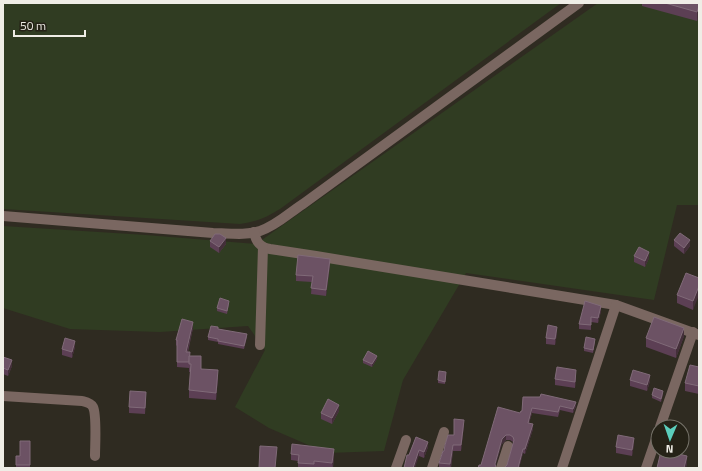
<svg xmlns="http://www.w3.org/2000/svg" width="702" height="471" font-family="'Titillium Web',sans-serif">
	<rect width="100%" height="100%" fill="#2f2b21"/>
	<g fill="#303c22">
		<path d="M3,3H561L280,209C267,217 256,222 240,224L3,209Z"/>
		<polygon points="598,3 699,3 699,205 677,205 654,300 466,273 403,380 384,451 327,453 269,428 235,407 265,350 248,326 160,332 70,329 3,308 3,226 146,235 256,244"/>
	</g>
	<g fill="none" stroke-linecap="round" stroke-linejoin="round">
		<g stroke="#7a6761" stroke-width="10">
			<path d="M3,216L213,233C228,233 245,236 260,231C276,226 289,213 303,204L579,3"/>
			<path d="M254,232C256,242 260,247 270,249L316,256L616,305L699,335"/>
			<polyline points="260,345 263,247"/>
			<path d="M3,396L82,401C86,402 91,403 93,407C97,415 95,446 95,456"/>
			<polyline points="660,427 693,332"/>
			<polyline points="396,468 406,440"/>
			<polyline points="432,468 444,432"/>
			<polyline points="501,468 508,446"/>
			<polyline points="562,468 616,305"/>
			<polyline points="646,468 658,433"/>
		</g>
	</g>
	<g fill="#5c3f54">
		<polygon points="642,3 699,3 699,15 697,21 642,6"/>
		<polygon points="674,240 690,246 684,254 674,246"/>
		<polygon points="210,241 226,244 219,253 210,247"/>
		<polygon points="634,256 649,258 645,267 634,262"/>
		<polygon points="330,265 326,296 311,294 312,282 296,281 296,275"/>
		<polygon points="699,278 693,310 677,303 677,295"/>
		<polygon points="229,304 227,314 217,311 217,308"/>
		<polygon points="601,311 598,323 591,322 591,330 579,329 579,324"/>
		<polygon points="193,328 188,352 190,356 201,369 218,378 216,400 189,398 189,390 190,372 189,372 189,364 189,368 177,367 177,346 176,345 176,340"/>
		<polygon points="218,329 247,337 244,349 218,344 218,342 208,340 208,337"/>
		<polygon points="557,333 555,345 546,344 546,338"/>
		<polygon points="684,336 676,358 646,347 646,338"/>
		<polygon points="595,342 593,353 584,351 584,348"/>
		<polygon points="75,347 72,358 62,355 62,349"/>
		<polygon points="3,357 12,366 8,376 3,374"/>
		<polygon points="377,359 372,367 363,363 363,360"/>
		<polygon points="699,367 699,394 685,391 685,383"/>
		<polygon points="446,375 445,384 438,383 438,380"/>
		<polygon points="576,376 575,388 555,385 555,379"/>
		<polygon points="630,380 650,381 647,391 630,386"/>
		<polygon points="663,394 661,402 652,398 652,395"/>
		<polygon points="699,395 699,409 698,408 698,400"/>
		<polygon points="523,397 576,406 573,413 560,410 558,417 532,413 529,423 533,429 525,454 523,453 519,468 504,468 507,465 514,443 513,442 510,440 506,440 481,465 520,413 522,411"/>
		<polygon points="146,398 145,414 129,413 129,407"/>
		<polygon points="339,411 332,424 321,419 321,413"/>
		<polygon points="464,425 461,451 453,451 451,468 439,468 439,463 444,451 454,435"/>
		<polygon points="416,437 428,447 424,458 419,456 409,455"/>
		<polygon points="30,441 30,468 16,468 16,456 20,456"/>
		<polygon points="634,444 632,456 616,453 616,447"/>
		<polygon points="291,454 334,455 333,468 314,467 314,468 298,468 298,461 291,460"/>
	</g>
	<g fill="#432f39">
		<polygon points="699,6 699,15 697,21 697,12"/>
		<polygon points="226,238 226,244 219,253 219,247"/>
		<polygon points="690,240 690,246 684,254 684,248"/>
		<polygon points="649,252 649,258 645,267 645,261"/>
		<polygon points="330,259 330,265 326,296 326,290"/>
		<polygon points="699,286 699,295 693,310 693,301"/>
		<polygon points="601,306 601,311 598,323 598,318"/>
		<polygon points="193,322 193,328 186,357 186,352"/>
		<polygon points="557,327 557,333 555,345 555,339"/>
		<polygon points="684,328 684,336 676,358 676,349"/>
		<polygon points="75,341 75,347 72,358 72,352"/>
		<polygon points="377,356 377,359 372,367 372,364"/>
		<polygon points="12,360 12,366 8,376 8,370"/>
		<polygon points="218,370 218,378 216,400 216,393"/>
		<polygon points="576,370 576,376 575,388 575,382"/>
		<polygon points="650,375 650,381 647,391 647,385"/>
		<polygon points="663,391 663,394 661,402 661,399"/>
		<polygon points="576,402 576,406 573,413 573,409"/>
		<polygon points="339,405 339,411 332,424 332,418"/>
		<polygon points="532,408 532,413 528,427 528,423"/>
		<polygon points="464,420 464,425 461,451 461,445"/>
		<polygon points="533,424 533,429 525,454 525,449"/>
		<polygon points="506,435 506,440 502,444 495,468 495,464 502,439"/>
		<polygon points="634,438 634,444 632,456 632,450"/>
		<polygon points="428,442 428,447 424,458 424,452"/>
		<polygon points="453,445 453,451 450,468 450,464"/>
		<polygon points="334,449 334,455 332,468 332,463"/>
		<polygon points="523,449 523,453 519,468 518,468"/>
		<polygon points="419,450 419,456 415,468 413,468"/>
		<polygon points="687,456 687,465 686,468 684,468"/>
	</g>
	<g fill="#6c5264" stroke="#806a78">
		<polygon points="665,3 699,3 699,6 697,12"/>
		<polygon points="680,233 690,240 684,248 674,240"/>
		<polygon points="215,234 220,234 226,238 219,247 210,241"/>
		<polygon points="639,247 649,252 645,261 634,256"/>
		<polygon points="298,255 330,259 326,290 311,288 313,276 296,275"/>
		<polygon points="686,273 699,278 699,286 693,301 677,295"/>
		<polygon points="220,298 229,301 227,311 217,308"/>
		<polygon points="585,301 601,306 598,318 591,317 591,325 579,324"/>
		<polygon points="654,317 684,328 676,349 646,338"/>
		<polygon points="182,319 193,322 186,352 190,352 189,362 177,362 177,340 176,340"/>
		<polygon points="548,325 557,327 555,339 546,338"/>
		<polygon points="211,326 218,327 218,329 247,334 244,346 218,341 218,339 208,337"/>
		<polygon points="586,337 595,339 593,350 584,348"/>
		<polygon points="65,338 75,341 72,352 62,349"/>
		<polygon points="368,351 377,356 372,364 363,360"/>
		<polygon points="189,356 201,356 201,369 218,370 216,393 189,390 191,364 189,364"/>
		<polygon points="3,357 12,360 8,370 3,368"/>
		<polygon points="690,365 699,367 699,386 685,383"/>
		<polygon points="557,367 576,370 575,382 555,379"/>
		<polygon points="633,370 650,375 647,385 630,380"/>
		<polygon points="439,371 446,372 445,382 438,380"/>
		<polygon points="654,388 663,391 661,399 652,395"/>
		<polygon points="130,391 146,392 145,408 129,407"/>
		<polygon points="541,394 576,402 573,409 560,406 558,412 532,408 528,423 533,424 525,449 523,449 518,468 504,468 507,465 514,440 513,437 510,435 506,435 502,439 495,464 496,468 478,468 479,465 481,465 498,407 520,413 521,411 522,411 523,397 540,397"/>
		<polygon points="328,399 339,405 332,418 321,413"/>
		<polygon points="454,419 464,420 461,445 453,445 450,464 439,463 443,451 444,451 445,445 448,435 454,435"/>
		<polygon points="618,435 634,438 632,450 616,447"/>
		<polygon points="416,437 428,442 424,452 419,450 413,468 414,468 404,468 407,455 409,455"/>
		<polygon points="20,441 30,441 30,465 16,465 16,456 20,456"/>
		<polygon points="292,444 334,449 332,463 314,461 314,464 298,463 299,455 291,454"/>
		<polygon points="260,446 277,447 275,468 259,468"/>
		<polygon points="661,451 666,451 687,456 684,468 657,468"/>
	</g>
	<rect width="702" height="471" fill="none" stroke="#efede6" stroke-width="8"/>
	<g transform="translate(670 439) rotate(182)"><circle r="19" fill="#252217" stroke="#76736a"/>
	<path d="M0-3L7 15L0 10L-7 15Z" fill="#5bcebc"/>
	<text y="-6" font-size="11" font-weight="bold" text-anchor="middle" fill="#efede6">N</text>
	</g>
	<path d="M14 30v6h71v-6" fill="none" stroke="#efede6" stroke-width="2"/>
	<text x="20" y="30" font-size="12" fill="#efede6" stroke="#252217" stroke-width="3" paint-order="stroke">50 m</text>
</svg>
